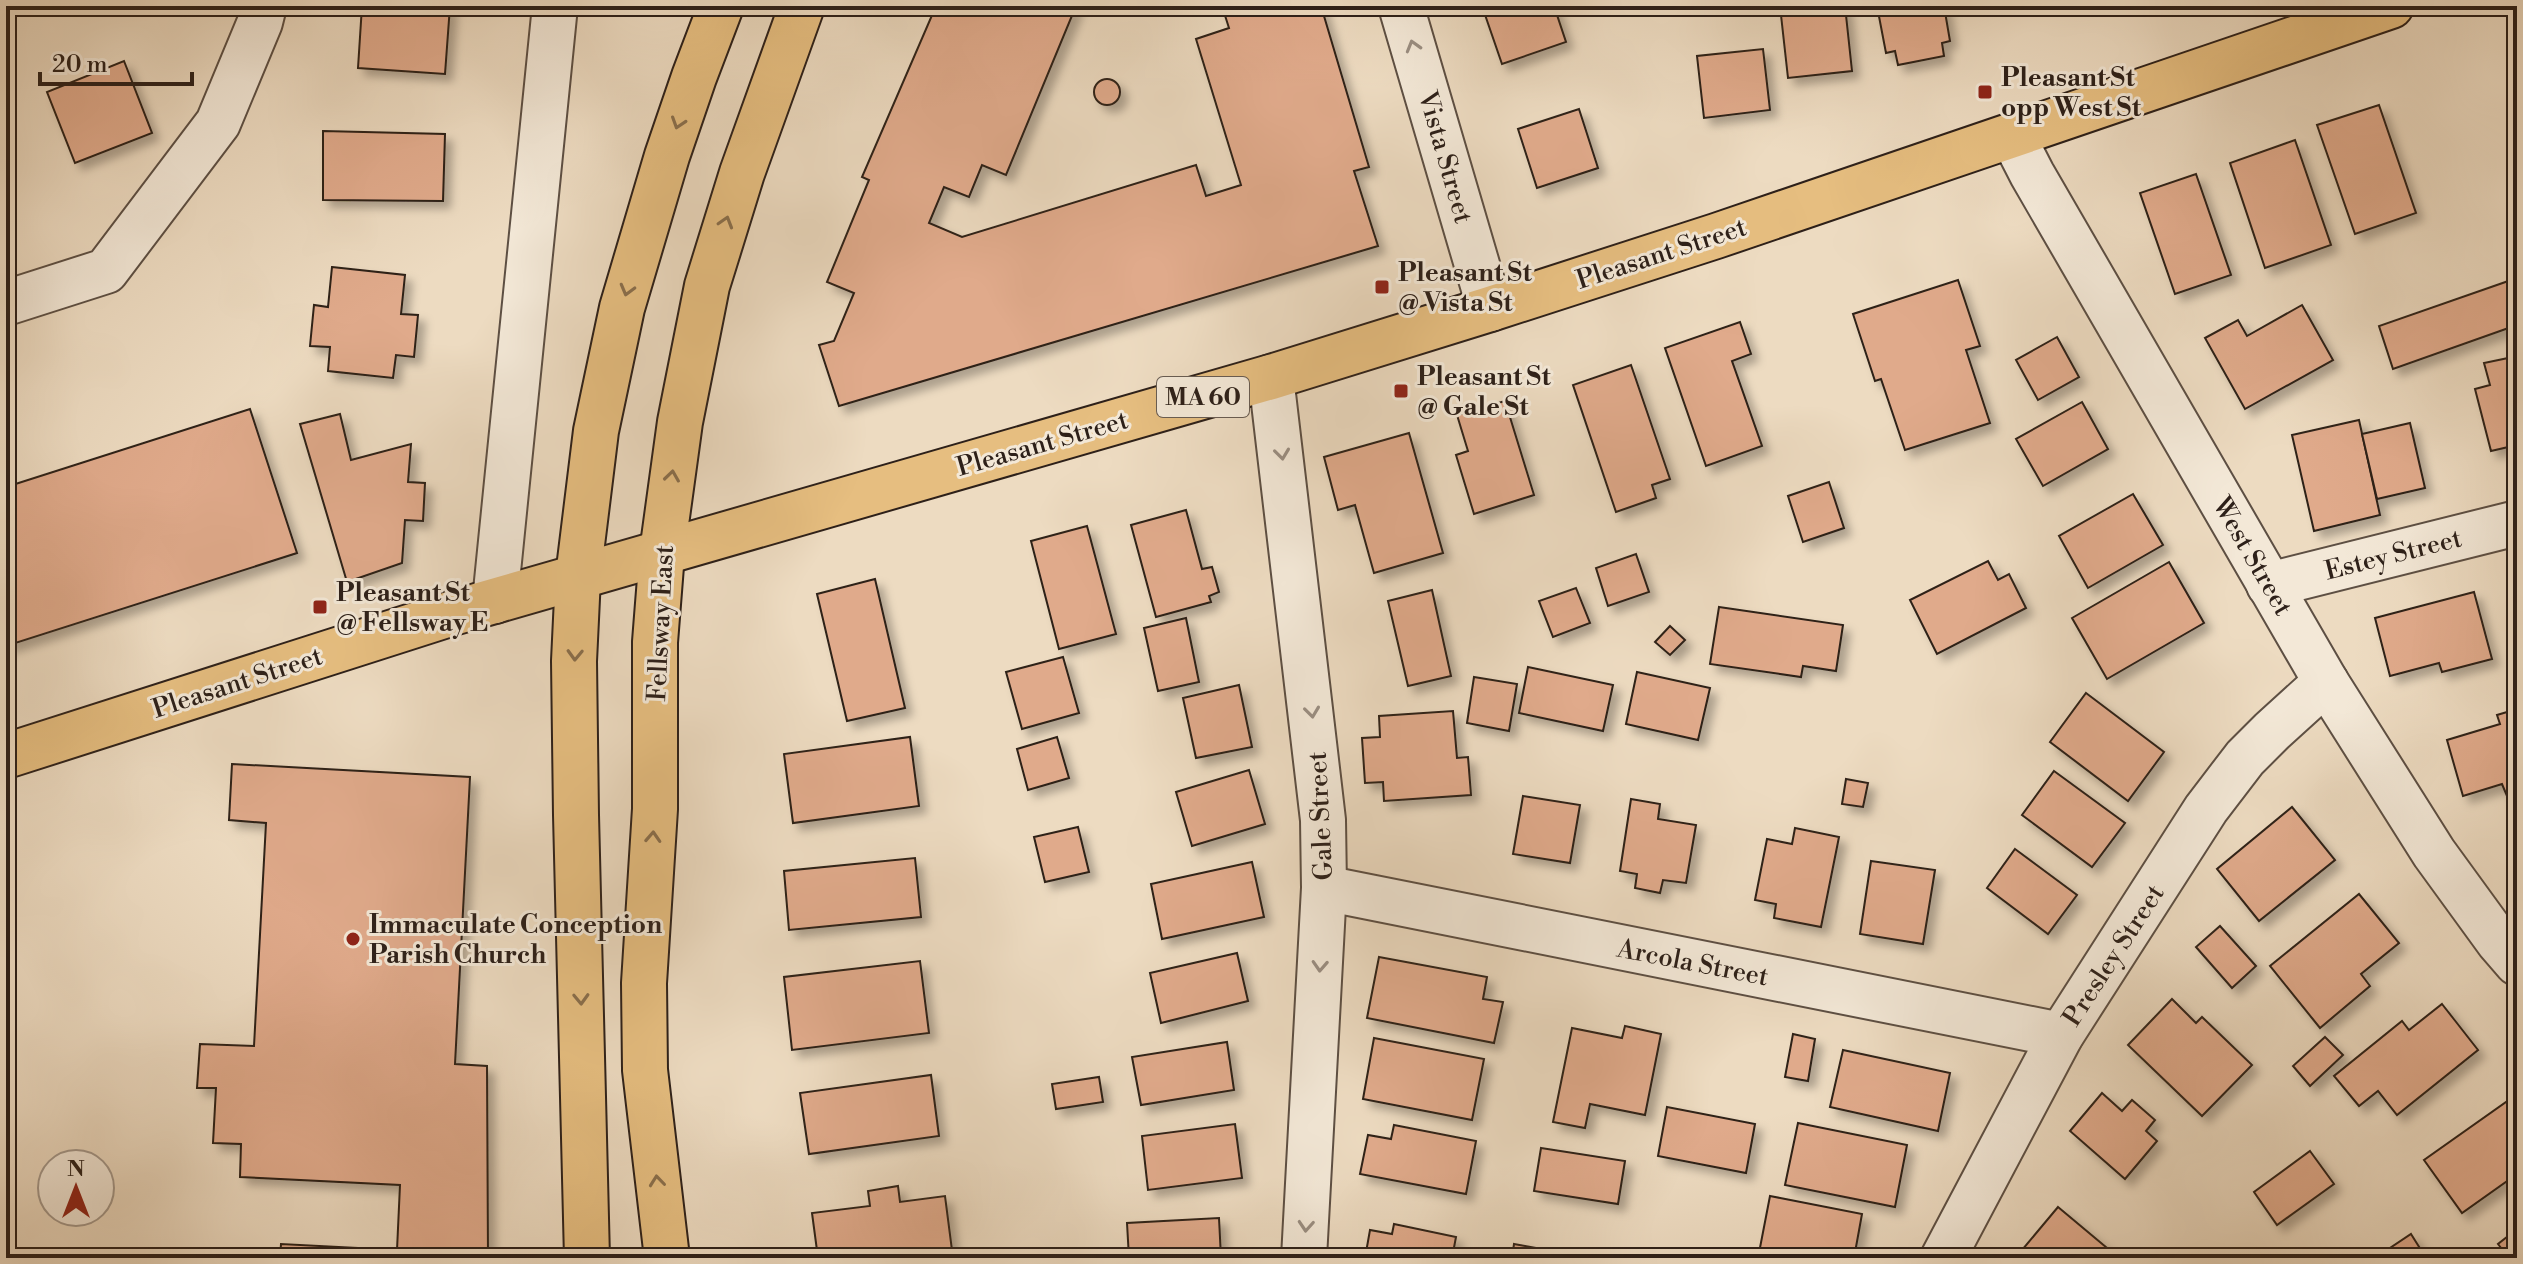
<svg xmlns="http://www.w3.org/2000/svg" width="2523" height="1264" font-family="'Libre Bodoni',serif">
	<defs>
		<filter id="shadow"><feDropShadow dx="7" dy="7" stdDeviation="4" flood-color="#0004"/></filter>
	</defs>
	<rect width="100%" height="100%" fill="#eddbc1"/>
	<filter id="stains"><feTurbulence type="fractalNoise" baseFrequency=".0025" numOctaves="4"/><feColorMatrix values="0 0 0 0 .2 0 0 0 0 .09 0 0 0 0 .02 0 0 0 .5 -.17"/></filter>
	<radialGradient id="worn" r=".72"><stop offset=".6" stop-color="#630" stop-opacity="0"/><stop offset="1" stop-color="#630" stop-opacity=".3"/></radialGradient>
	<g fill="#e0aa8b" stroke="#2d2019" stroke-width="2" filter="url(#shadow)">
		<polygon points="362,6 450,6 445,74 358,68"/>
		<polygon points="936,6 1076,6 1006,175 982,165 969,197 944,187 929,223 962,237 1196,165 1206,196 1241,185 1196,39 1229,28 1222,6 1321,6 1369,167 1354,171 1378,246 839,406 819,345 834,341 854,293 827,282 869,180 862,177"/>
		<polygon points="1482,6 1554,6 1566,42 1502,64"/>
		<polygon points="1780,6 1845,6 1852,71 1788,78"/>
		<polygon points="1877,6 1944,6 1950,41 1942,43 1944,56 1898,65 1895,51 1886,53"/>
		<polygon points="1763,49 1770,110 1704,118 1697,56"/>
		<polygon points="124,61 152,133 75,163 47,92"/>
		<circle cx="1107" cy="92" r="13"/>
		<polygon points="2379,105 2416,213 2355,234 2317,125"/>
		<polygon points="1579,109 1598,168 1537,188 1518,129"/>
		<polygon points="323,131 445,134 443,201 323,200"/>
		<polygon points="2295,140 2331,245 2265,268 2230,163"/>
		<polygon points="2196,174 2231,275 2175,294 2140,193"/>
		<polygon points="332,267 405,275 401,314 418,315 414,357 396,355 393,378 328,371 330,347 310,346 314,305 328,307"/>
		<polygon points="2517,278 2517,325 2393,369 2379,326"/>
		<polygon points="1958,280 1980,346 1966,350 1990,423 1905,450 1881,379 1875,381 1853,314"/>
		<polygon points="2302,305 2333,360 2245,409 2205,338 2238,320 2247,336"/>
		<polygon points="1740,322 1751,354 1732,361 1762,446 1706,466 1665,348"/>
		<polygon points="2057,337 2079,377 2038,400 2016,360"/>
		<polygon points="2513,357 2517,373 2517,445 2491,451 2475,389 2490,385 2484,363"/>
		<polygon points="1631,365 1670,479 1652,485 1656,498 1616,512 1573,385"/>
		<polygon points="1505,401 1534,495 1474,514 1456,455 1468,451 1457,415"/>
		<polygon points="2082,402 2108,449 2043,486 2016,439"/>
		<polygon points="250,409 297,553 6,646 6,487"/>
		<polygon points="340,414 351,460 411,444 408,482 425,483 423,521 405,520 402,563 347,582 300,424"/>
		<polygon points="2359,420 2380,515 2314,531 2292,435"/>
		<polygon points="2410,423 2425,488 2377,499 2362,434"/>
		<polygon points="1409,433 1443,553 1374,573 1355,505 1338,510 1324,457"/>
		<polygon points="1829,482 1844,528 1803,542 1788,496"/>
		<polygon points="2133,494 2163,545 2088,588 2059,536"/>
		<polygon points="1186,510 1202,569 1212,567 1219,592 1209,596 1211,602 1156,617 1131,525"/>
		<polygon points="1087,526 1116,634 1059,649 1031,541"/>
		<polygon points="1636,554 1649,592 1608,606 1596,568"/>
		<polygon points="1988,561 1998,580 2009,574 2026,608 1937,654 1910,600"/>
		<polygon points="2169,562 2204,623 2107,679 2072,618"/>
		<polygon points="875,579 905,708 847,721 817,594"/>
		<polygon points="1576,588 1590,623 1553,637 1539,601"/>
		<polygon points="1432,590 1451,676 1408,686 1388,601"/>
		<polygon points="2474,592 2492,659 2442,672 2439,663 2390,676 2375,618"/>
		<polygon points="1719,607 1843,625 1836,671 1803,666 1801,677 1710,664"/>
		<polygon points="1186,618 1199,682 1158,691 1144,628"/>
		<polygon points="1670,626 1685,640 1670,655 1655,642"/>
		<polygon points="1063,657 1079,713 1022,729 1006,672"/>
		<polygon points="1528,667 1613,685 1603,731 1519,713"/>
		<polygon points="1637,672 1710,688 1698,740 1626,724"/>
		<polygon points="1474,677 1517,684 1509,731 1467,723"/>
		<polygon points="1239,685 1252,747 1196,758 1183,698"/>
		<polygon points="2086,693 2164,752 2128,801 2050,742"/>
		<polygon points="2517,709 2517,793 2507,796 2502,784 2463,796 2447,740 2500,724 2497,715"/>
		<polygon points="1453,711 1457,758 1468,757 1471,795 1384,801 1383,782 1365,783 1362,738 1380,737 1379,716"/>
		<polygon points="910,737 919,806 793,823 784,754"/>
		<polygon points="1057,737 1069,778 1028,790 1017,749"/>
		<polygon points="232,764 470,777 455,1064 487,1066 488,1258 280,1258 281,1244 397,1250 400,1185 240,1177 241,1144 213,1143 216,1088 197,1088 200,1044 254,1046 266,823 229,820"/>
		<polygon points="1249,770 1265,824 1192,846 1176,792"/>
		<polygon points="2054,771 2125,823 2092,867 2022,815"/>
		<polygon points="1846,779 1868,783 1863,807 1842,804"/>
		<polygon points="1523,796 1580,805 1570,863 1513,854"/>
		<polygon points="1631,799 1660,804 1658,819 1696,825 1686,883 1663,880 1660,893 1635,888 1637,874 1620,871"/>
		<polygon points="2292,807 2335,860 2259,921 2217,869"/>
		<polygon points="1078,827 1089,872 1045,882 1034,837"/>
		<polygon points="1795,828 1839,837 1821,927 1774,918 1776,904 1755,900 1767,839 1792,844"/>
		<polygon points="2015,849 2077,895 2048,934 1987,888"/>
		<polygon points="915,858 921,917 789,930 784,871"/>
		<polygon points="1871,861 1935,870 1923,944 1860,934"/>
		<polygon points="1252,862 1264,917 1162,939 1151,884"/>
		<polygon points="2359,894 2399,943 2361,974 2370,986 2320,1028 2270,966"/>
		<polygon points="2220,926 2256,966 2232,988 2196,947"/>
		<polygon points="1237,953 1248,1001 1161,1023 1150,973"/>
		<polygon points="1379,957 1487,977 1483,999 1503,1002 1494,1043 1367,1018"/>
		<polygon points="920,961 929,1033 792,1050 784,977"/>
		<polygon points="2172,999 2196,1023 2202,1017 2252,1065 2202,1116 2128,1045"/>
		<polygon points="2442,1004 2478,1050 2397,1115 2378,1091 2359,1106 2334,1076 2402,1021 2409,1030"/>
		<polygon points="1625,1026 1661,1034 1645,1115 1590,1104 1585,1128 1553,1122 1572,1028 1622,1038"/>
		<polygon points="1793,1034 1815,1039 1808,1081 1785,1077"/>
		<polygon points="2325,1037 2343,1055 2310,1086 2293,1066"/>
		<polygon points="1374,1038 1484,1059 1472,1120 1363,1099"/>
		<polygon points="1227,1042 1234,1090 1141,1105 1132,1057"/>
		<polygon points="1843,1050 1950,1073 1938,1131 1830,1107"/>
		<polygon points="931,1075 939,1136 809,1154 800,1093"/>
		<polygon points="1099,1077 1103,1102 1056,1109 1052,1084"/>
		<polygon points="2102,1093 2122,1111 2132,1100 2155,1120 2146,1131 2157,1141 2125,1179 2070,1131"/>
		<polygon points="2516,1095 2517,1174 2462,1213 2424,1160"/>
		<polygon points="1667,1107 1755,1124 1746,1173 1658,1156"/>
		<polygon points="1798,1123 1907,1145 1895,1207 1785,1185"/>
		<polygon points="1235,1124 1242,1178 1148,1190 1142,1136"/>
		<polygon points="1394,1125 1476,1141 1466,1194 1360,1174 1368,1135 1391,1139"/>
		<polygon points="1541,1148 1625,1161 1618,1204 1534,1191"/>
		<polygon points="2310,1151 2334,1184 2277,1225 2254,1192"/>
		<polygon points="898,1186 900,1202 945,1196 953,1258 818,1258 812,1213 870,1206 868,1191"/>
		<polygon points="1770,1196 1862,1214 1854,1258 1758,1258"/>
		<polygon points="2058,1207 2119,1258 2019,1258 2017,1256"/>
		<polygon points="1219,1218 1221,1258 1129,1258 1127,1223"/>
		<polygon points="1394,1224 1456,1237 1452,1258 1365,1258 1370,1230 1392,1234"/>
		<polygon points="2517,1229 2517,1258 2509,1258 2498,1244"/>
		<polygon points="2411,1234 2426,1258 2375,1258"/>
		<polygon points="1514,1244 1580,1256 1579,1258 1512,1258"/>
	</g>
	<g fill="none" stroke-linecap="round" stroke-linejoin="round">
		<g stroke="#5d4f43" stroke-width="48">
			<g id="minor">
				<polyline points="1401,6 1490,309"/>
				<polyline points="2012,135 2032,174 2326,682 2434,853 2498,941 2517,963"/>
				<polyline points="6,303 106,271 218,123 260,22 264,6"/>
				<polyline points="1271,377 1323,820 1324,888 1304,1258"/>
				<polyline points="2269,585 2517,523"/>
				<polyline points="495,601 555,6"/>
				<polyline points="1324,888 2061,1035"/>
				<polyline points="1943,1258 2061,1035 2206,809 2245,758 2272,731 2326,682"/>
			</g>
		</g>
		<g stroke="#2d2019" stroke-width="48">
			<g id="major">
				<polyline points="6,756 456,612 1271,377 1490,309 1716,236 2391,6"/>
				<polyline points="587,1258 576,815 574,661 578,577 596,431 622,308 667,156 694,77 721,6"/>
				<polyline points="667,1258 645,1070 644,983 655,809 655,642 662,553 680,422 707,286 742,173 802,6"/>
			</g>
		</g>
		<use href="#minor" stroke="#f3e8d7" stroke-width="44"/>
		<use href="#major" stroke="#e6be80" stroke-width="44"/>
	</g>
	<defs><path id="oneway-chevron" d="M-2-3.5L2.5 0L-2 3.5" fill="none" stroke-width="1.6" stroke-linecap="round" stroke-linejoin="round" transform="scale(2)"/></defs>
	<g stroke="#9a8e82">
		<use href="#oneway-chevron" transform="translate(1413 46) rotate(-106)"/>
		<use href="#oneway-chevron" transform="translate(1282 454) rotate(83)"/>
		<use href="#oneway-chevron" transform="translate(1312 712) rotate(83)"/>
		<use href="#oneway-chevron" transform="translate(1320 966) rotate(93)"/>
		<use href="#oneway-chevron" transform="translate(1306 1226) rotate(94)"/>
	</g>
	<g stroke="#8a6f4c">
		<use href="#oneway-chevron" transform="translate(678 123) rotate(108)"/>
		<use href="#oneway-chevron" transform="translate(726 222) rotate(-73)"/>
		<use href="#oneway-chevron" transform="translate(627 290) rotate(105)"/>
		<use href="#oneway-chevron" transform="translate(672 476) rotate(-82)"/>
		<use href="#oneway-chevron" transform="translate(575 655) rotate(92)"/>
		<use href="#oneway-chevron" transform="translate(653 837) rotate(-87)"/>
		<use href="#oneway-chevron" transform="translate(581 999) rotate(88)"/>
		<use href="#oneway-chevron" transform="translate(657 1181) rotate(-96)"/>
	</g>
	<g fill="#8f2418" stroke="#f3e8d7" stroke-width="3">
		<rect x="1977" y="84" width="16" height="16" rx="4"/>
		<rect x="1374" y="279" width="16" height="16" rx="4"/>
		<rect x="1393" y="383" width="16" height="16" rx="4"/>
		<rect x="312" y="599" width="16" height="16" rx="4"/>
		<circle cx="353" cy="939" r="8"/>
	</g>
	<g text-anchor="middle" stroke-width="6" stroke-linejoin="round" paint-order="stroke">
		<rect fill="#f3e8d7" stroke="#685c52" stroke-width="2" x="1157" y="377" width="92" height="40" rx="6"/>
		<g font-size="24" font-weight="bold" fill="#2d2019">
			<text x="1203" y="405">MA 60</text>
		</g>
		<g font-size="26" font-weight="bold" fill="#2d2019" stroke="#f3e8d7" text-anchor="start">
			<text x="2001" y="86">Pleasant St<tspan x="2001" dy="30">opp West St</tspan></text>
			<text x="1398" y="281">Pleasant St<tspan x="1398" dy="30">@ Vista St</tspan></text>
			<text x="1417" y="385">Pleasant St<tspan x="1417" dy="30">@ Gale St</tspan></text>
			<text x="336" y="601">Pleasant St<tspan x="336" dy="30">@ Fellsway E</tspan></text>
			<text x="369" y="933">Immaculate Conception<tspan x="369" dy="30">Parish Church</tspan></text>
		</g>
		<g font-size="26" fill="#2d2019" stroke="#f3e8d7">
			<text transform="translate(1446 157) rotate(74)" y="9">Vista Street</text>
			<text transform="translate(1661 253) rotate(-18)" y="9">Pleasant Street</text>
			<text transform="translate(1042 443) rotate(-16)" y="9">Pleasant Street</text>
			<text transform="translate(2393 554) rotate(-14)" y="9">Estey Street</text>
			<text transform="translate(2253 556) rotate(60)" y="9">West Street</text>
			<text transform="translate(660 623) rotate(-87)" y="9">Fellsway East</text>
			<text transform="translate(237 682) rotate(-18)" y="9">Pleasant Street</text>
			<text transform="translate(1320 816) rotate(-93)" y="9">Gale Street</text>
			<text transform="translate(2113 955) rotate(-57)" y="9">Presley Street</text>
			<text transform="translate(1693 962) rotate(11)" y="9">Arcola Street</text>
		</g>
	</g>
	<rect width="2523" height="1264" fill="none" stroke="#eddbc1" stroke-width="32"/>
	<rect x="8" y="8" width="2507" height="1248" fill="none" stroke="#2d2019" stroke-width="4"/>
	<rect x="16" y="16" width="2491" height="1232" fill="none" stroke="#2d2019" stroke-width="2"/>
	<g transform="translate(76 1188)"><circle r="38" fill="#f3e8d7" stroke="#a4988b" stroke-width="2"/>
	<path d="M0-6L14 30L0 20L-14 30Z" fill="#8f2418"/>
	<text y="-12" font-size="22" font-weight="bold" text-anchor="middle" fill="#2d2019">N</text>
	</g>
	<path d="M40 72v12h152v-12" fill="none" stroke="#2d2019" stroke-width="4"/>
	<text x="52" y="72" font-size="24" fill="#2d2019" stroke="#f3e8d7" stroke-width="6" paint-order="stroke">20 m</text>
	<rect width="100%" height="100%" filter="url(#stains)"/>
	<rect width="100%" height="100%" fill="url(#worn)"/>
</svg>
